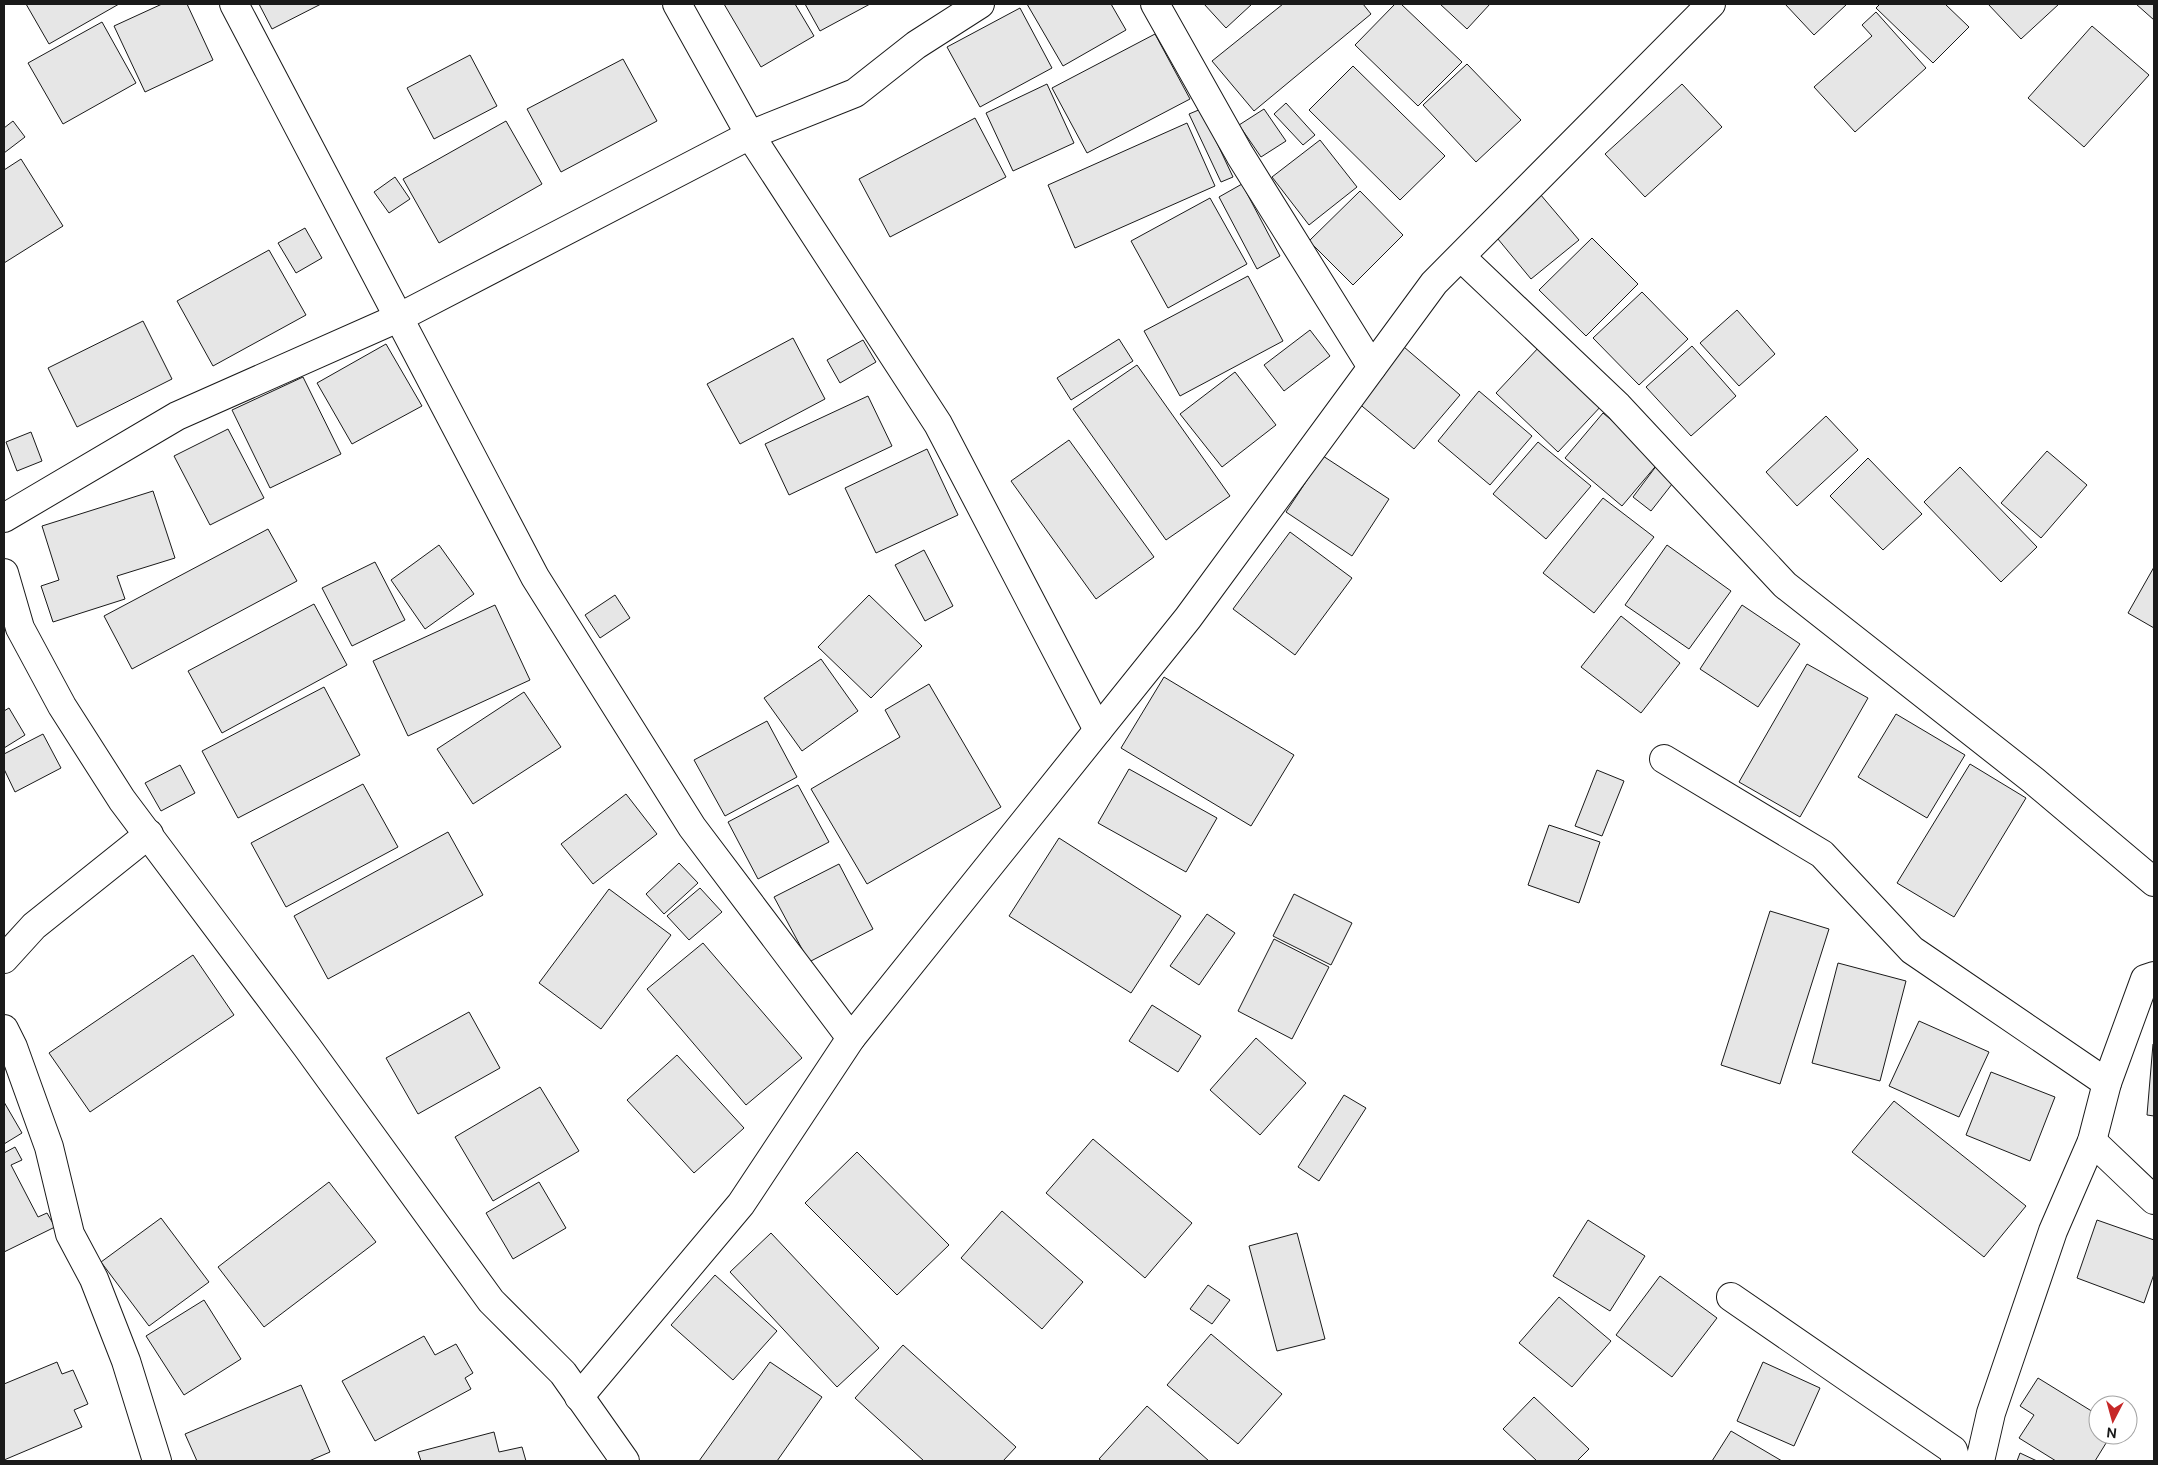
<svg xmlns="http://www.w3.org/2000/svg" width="2158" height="1465" font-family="'DM Sans',sans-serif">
	<rect width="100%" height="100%" fill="#fff"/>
	<g fill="#e6e6e6" stroke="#1a1a1a">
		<polygon points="26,4 119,4 49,44"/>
		<polygon points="162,4 187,4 213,60 145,92 114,26"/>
		<polygon points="259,4 321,4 272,29"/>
		<polygon points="724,4 795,4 814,36 761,67"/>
		<polygon points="805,4 870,4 820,31"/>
		<polygon points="1027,4 1111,4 1126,30 1063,66"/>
		<polygon points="1204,4 1252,4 1226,28"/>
		<polygon points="1283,4 1363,4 1371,14 1254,111 1212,61"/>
		<polygon points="1395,4 1401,4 1462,62 1418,106 1355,45"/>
		<polygon points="1440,4 1490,4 1467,29"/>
		<polygon points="1785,4 1847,4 1814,35"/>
		<polygon points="1880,4 1945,4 1969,27 1933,63 1876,8"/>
		<polygon points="1988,4 2059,4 2021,39"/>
		<polygon points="2136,4 2154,4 2154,20"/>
		<polygon points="1020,8 1052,68 980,107 947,47"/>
		<polygon points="1876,12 1926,68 1855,132 1814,87 1872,36 1862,25"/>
		<polygon points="102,22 136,83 63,124 28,63"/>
		<polygon points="2092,26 2149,75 2084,147 2028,98"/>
		<polygon points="1155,34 1190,99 1087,153 1052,88"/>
		<polygon points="470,55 497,106 434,139 407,88"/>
		<polygon points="623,59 657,121 561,172 527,109"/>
		<polygon points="1467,64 1521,120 1476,162 1423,105"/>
		<polygon points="1353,66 1445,156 1400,200 1309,110"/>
		<polygon points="1047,84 1074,143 1013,171 986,113"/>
		<polygon points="1682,84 1722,127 1645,197 1605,154"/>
		<polygon points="1286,103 1315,135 1303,145 1274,114"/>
		<polygon points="1201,109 1233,177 1221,182 1189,114"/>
		<polygon points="1264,109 1286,141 1261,157 1239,125"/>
		<polygon points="975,118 1006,177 890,237 859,179"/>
		<polygon points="13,121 25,137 4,153 4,128"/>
		<polygon points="506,121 542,184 439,243 403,179"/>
		<polygon points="1187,123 1215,186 1075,248 1048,185"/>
		<polygon points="1320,140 1357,187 1309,225 1272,177"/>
		<polygon points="21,159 63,226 4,263 4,170"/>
		<polygon points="395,177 410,199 389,213 374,192"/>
		<polygon points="1242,184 1280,256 1257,269 1219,197"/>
		<polygon points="1360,191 1403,235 1353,285 1309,241"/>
		<polygon points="1540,194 1579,240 1531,279 1493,233"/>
		<polygon points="1210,198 1247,264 1168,308 1131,241"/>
		<polygon points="305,228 322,258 296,273 278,243"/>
		<polygon points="1592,238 1638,284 1586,336 1539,290"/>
		<polygon points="269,250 306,315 213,366 177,301"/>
		<polygon points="1248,276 1283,341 1180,396 1144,331"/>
		<polygon points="1642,292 1688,339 1639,385 1593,338"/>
		<polygon points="1737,310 1775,354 1739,386 1700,343"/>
		<polygon points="143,321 172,379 77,427 48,368"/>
		<polygon points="1310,330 1330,356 1284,391 1264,365"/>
		<polygon points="793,338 825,399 740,444 707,384"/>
		<polygon points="1119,339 1133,361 1071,400 1057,378"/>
		<polygon points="863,340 876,362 840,383 827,360"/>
		<polygon points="386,344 422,406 352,444 317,383"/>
		<polygon points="1540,346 1603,404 1558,452 1496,393"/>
		<polygon points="1692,346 1736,396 1691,436 1646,387"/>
		<polygon points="1404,347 1460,395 1414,449 1357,402"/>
		<polygon points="1137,365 1230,496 1166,540 1073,409"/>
		<polygon points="1235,372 1276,425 1222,467 1180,414"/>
		<polygon points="303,377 341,454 270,488 232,410"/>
		<polygon points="1479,391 1532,436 1490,485 1438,441"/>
		<polygon points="868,396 892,446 789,495 765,444"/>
		<polygon points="1603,413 1660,461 1622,506 1565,458"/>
		<polygon points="1826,416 1858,450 1797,506 1766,472"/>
		<polygon points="228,429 264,498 210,525 174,456"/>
		<polygon points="31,432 42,461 17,471 6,442"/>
		<polygon points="1069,440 1154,557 1096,599 1011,481"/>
		<polygon points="1538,442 1591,486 1546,539 1493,494"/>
		<polygon points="927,449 958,515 876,553 845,488"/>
		<polygon points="2047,451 2087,485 2041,538 2001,503"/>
		<polygon points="1323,456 1389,499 1352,556 1286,512"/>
		<polygon points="1868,458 1922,514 1883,550 1830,496"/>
		<polygon points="1657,465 1676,479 1651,511 1633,497"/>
		<polygon points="1960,467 2037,547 2001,582 1924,502"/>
		<polygon points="153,491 175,558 117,576 125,599 53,622 41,586 59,580 42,526"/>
		<polygon points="1603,498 1654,537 1594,613 1543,573"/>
		<polygon points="268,529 297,581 132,669 104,616"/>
		<polygon points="1290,532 1352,578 1295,655 1233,609"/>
		<polygon points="439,545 474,594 425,629 391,580"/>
		<polygon points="1667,545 1731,591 1689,649 1625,605"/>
		<polygon points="924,550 953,606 925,621 895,565"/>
		<polygon points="375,562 405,620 352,646 322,588"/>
		<polygon points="2154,567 2154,628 2128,613"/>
		<polygon points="615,595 630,618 600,638 585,615"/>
		<polygon points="869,595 922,646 871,698 818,647"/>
		<polygon points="314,604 347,665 222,733 188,671"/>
		<polygon points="495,605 530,680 408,736 373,661"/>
		<polygon points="1742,605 1800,644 1758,707 1700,669"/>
		<polygon points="1621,616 1680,663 1641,713 1581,667"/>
		<polygon points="821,659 858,711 802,751 764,698"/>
		<polygon points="1807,664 1868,698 1800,817 1739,782"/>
		<polygon points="1164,677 1294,755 1251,826 1121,748"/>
		<polygon points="929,684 1001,807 867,884 811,789 900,737 885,710"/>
		<polygon points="324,687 360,755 238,818 202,751"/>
		<polygon points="524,692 561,747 473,804 437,749"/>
		<polygon points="9,708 25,735 4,748 4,711"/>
		<polygon points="1896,714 1965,755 1927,818 1858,777"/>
		<polygon points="767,721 797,777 725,816 694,760"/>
		<polygon points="43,734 61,768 15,792 4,769 4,754"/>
		<polygon points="1970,764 2026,798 1954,917 1897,883"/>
		<polygon points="180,765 195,793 161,811 145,783"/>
		<polygon points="1129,769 1217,818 1186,872 1098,823"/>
		<polygon points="1597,770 1624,781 1602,836 1575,826"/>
		<polygon points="363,784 398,847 286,907 251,843"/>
		<polygon points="798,785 829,842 758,879 728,822"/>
		<polygon points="626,794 657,834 593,884 561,844"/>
		<polygon points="1549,825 1600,842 1579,903 1528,885"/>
		<polygon points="448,832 483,895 328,979 294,916"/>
		<polygon points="1059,838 1181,916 1131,993 1009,916"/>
		<polygon points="679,863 698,883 664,914 646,894"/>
		<polygon points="839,864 873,929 809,962 774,897"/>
		<polygon points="700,888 722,912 689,940 667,916"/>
		<polygon points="609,889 671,935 601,1029 539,983"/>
		<polygon points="1294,894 1352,923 1331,965 1273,936"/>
		<polygon points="1770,911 1829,929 1780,1084 1721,1065"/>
		<polygon points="1207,914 1235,933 1199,985 1170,966"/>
		<polygon points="1274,939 1329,967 1292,1039 1238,1011"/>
		<polygon points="703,943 802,1058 746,1105 647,989"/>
		<polygon points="193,955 234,1015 90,1112 49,1053"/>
		<polygon points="1838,963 1906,981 1880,1081 1812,1063"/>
		<polygon points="1152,1005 1201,1036 1178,1072 1129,1041"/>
		<polygon points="469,1012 500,1068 418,1114 386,1058"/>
		<polygon points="1919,1021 1989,1052 1959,1117 1889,1086"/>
		<polygon points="1256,1038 1306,1083 1260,1135 1210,1090"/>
		<polygon points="2153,1044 2154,1044 2154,1116 2147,1115"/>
		<polygon points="677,1055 744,1128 694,1173 627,1100"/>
		<polygon points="1991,1072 2055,1097 2030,1161 1966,1135"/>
		<polygon points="540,1087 579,1151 493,1201 455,1137"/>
		<polygon points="1344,1095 1366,1108 1319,1181 1298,1167"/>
		<polygon points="1894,1101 2026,1206 1984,1257 1852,1152"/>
		<polygon points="4,1102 22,1133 4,1144"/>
		<polygon points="1093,1139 1192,1223 1145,1278 1046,1193"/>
		<polygon points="15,1147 22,1160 11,1165 38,1217 47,1213 55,1227 4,1252 4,1153"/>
		<polygon points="857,1152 949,1245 897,1295 805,1203"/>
		<polygon points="329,1182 376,1242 264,1327 218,1267"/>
		<polygon points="539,1182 566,1228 513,1259 486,1213"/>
		<polygon points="1002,1211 1083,1282 1042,1329 961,1258"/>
		<polygon points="161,1218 209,1282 149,1326 101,1262"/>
		<polygon points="1588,1220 1645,1256 1610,1311 1553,1276"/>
		<polygon points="2097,1220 2154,1240 2154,1274 2144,1303 2077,1278"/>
		<polygon points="771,1233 879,1348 837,1387 730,1272"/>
		<polygon points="1297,1233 1325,1339 1277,1351 1249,1246"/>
		<polygon points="715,1275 777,1331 733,1380 671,1325"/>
		<polygon points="1660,1276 1717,1318 1672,1377 1616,1335"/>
		<polygon points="1208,1285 1230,1300 1212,1324 1190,1309"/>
		<polygon points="1559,1297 1611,1341 1572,1387 1519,1343"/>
		<polygon points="204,1300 241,1359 184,1395 146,1336"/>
		<polygon points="1211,1334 1282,1394 1238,1444 1167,1385"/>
		<polygon points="424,1336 435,1355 456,1344 473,1373 465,1378 471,1389 375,1441 342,1381"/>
		<polygon points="903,1345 1016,1447 1003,1461 924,1461 855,1398"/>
		<polygon points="57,1362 62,1374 73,1370 88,1404 74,1410 82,1427 4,1460 4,1384"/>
		<polygon points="770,1362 822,1397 777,1461 699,1461"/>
		<polygon points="1763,1362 1820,1388 1794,1446 1737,1421"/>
		<polygon points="2038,1378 2098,1415 2098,1435 2111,1435 2095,1461 2056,1461 2019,1438 2034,1415 2020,1406"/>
		<polygon points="301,1385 330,1452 309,1461 197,1461 185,1434"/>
		<polygon points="1534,1397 1589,1449 1577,1461 1537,1461 1503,1429"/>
		<polygon points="1147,1406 1209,1461 1102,1461 1099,1459"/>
		<polygon points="1731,1431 1782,1461 1712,1461"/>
		<polygon points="494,1432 499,1452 522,1447 526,1461 421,1461 418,1452"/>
		<polygon points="2020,1453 2037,1461 2017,1461"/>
	</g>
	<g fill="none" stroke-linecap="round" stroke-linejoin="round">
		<g stroke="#1a1a1a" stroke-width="30">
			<g id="street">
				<polyline points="234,4 535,577 692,827 851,1038"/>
				<polyline points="677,4 750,135 938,424 1098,730"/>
				<polyline points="1155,4 1240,155 1372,367"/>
				<polyline points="1461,257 1618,406 1785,585 2033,780 2154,882"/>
				<polyline points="4,518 177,416 398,318 750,135 855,93 916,45 980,4"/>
				<polyline points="4,573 20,628 62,706 122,800 307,1047 491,1301 563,1373 625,1461"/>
				<polyline points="1664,759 1822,854 1912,950 2107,1083"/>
				<polyline points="4,959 34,926 149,834"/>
				<polyline points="4,1029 13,1047 49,1147 70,1234 94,1279 126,1361 157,1461"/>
				<polyline points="2092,1141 2154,1200"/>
				<polyline points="1731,1297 1953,1450 1956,1461"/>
				<polyline points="579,1397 741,1204 851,1038 1188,618 1434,283 1711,4"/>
				<polyline points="1980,1461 1991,1413 2053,1231 2092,1141 2107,1083 2145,979 2154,976"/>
			</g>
		</g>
		<use href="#street" stroke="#fff" stroke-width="28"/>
	</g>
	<rect width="2158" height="1465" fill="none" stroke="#1a1a1a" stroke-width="10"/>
	<g transform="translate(2113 1420) rotate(186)"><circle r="24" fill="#ffffff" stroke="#a3a3a3"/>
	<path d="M0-4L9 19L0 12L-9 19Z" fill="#c62828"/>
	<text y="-8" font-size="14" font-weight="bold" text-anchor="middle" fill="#1a1a1a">N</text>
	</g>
</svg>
